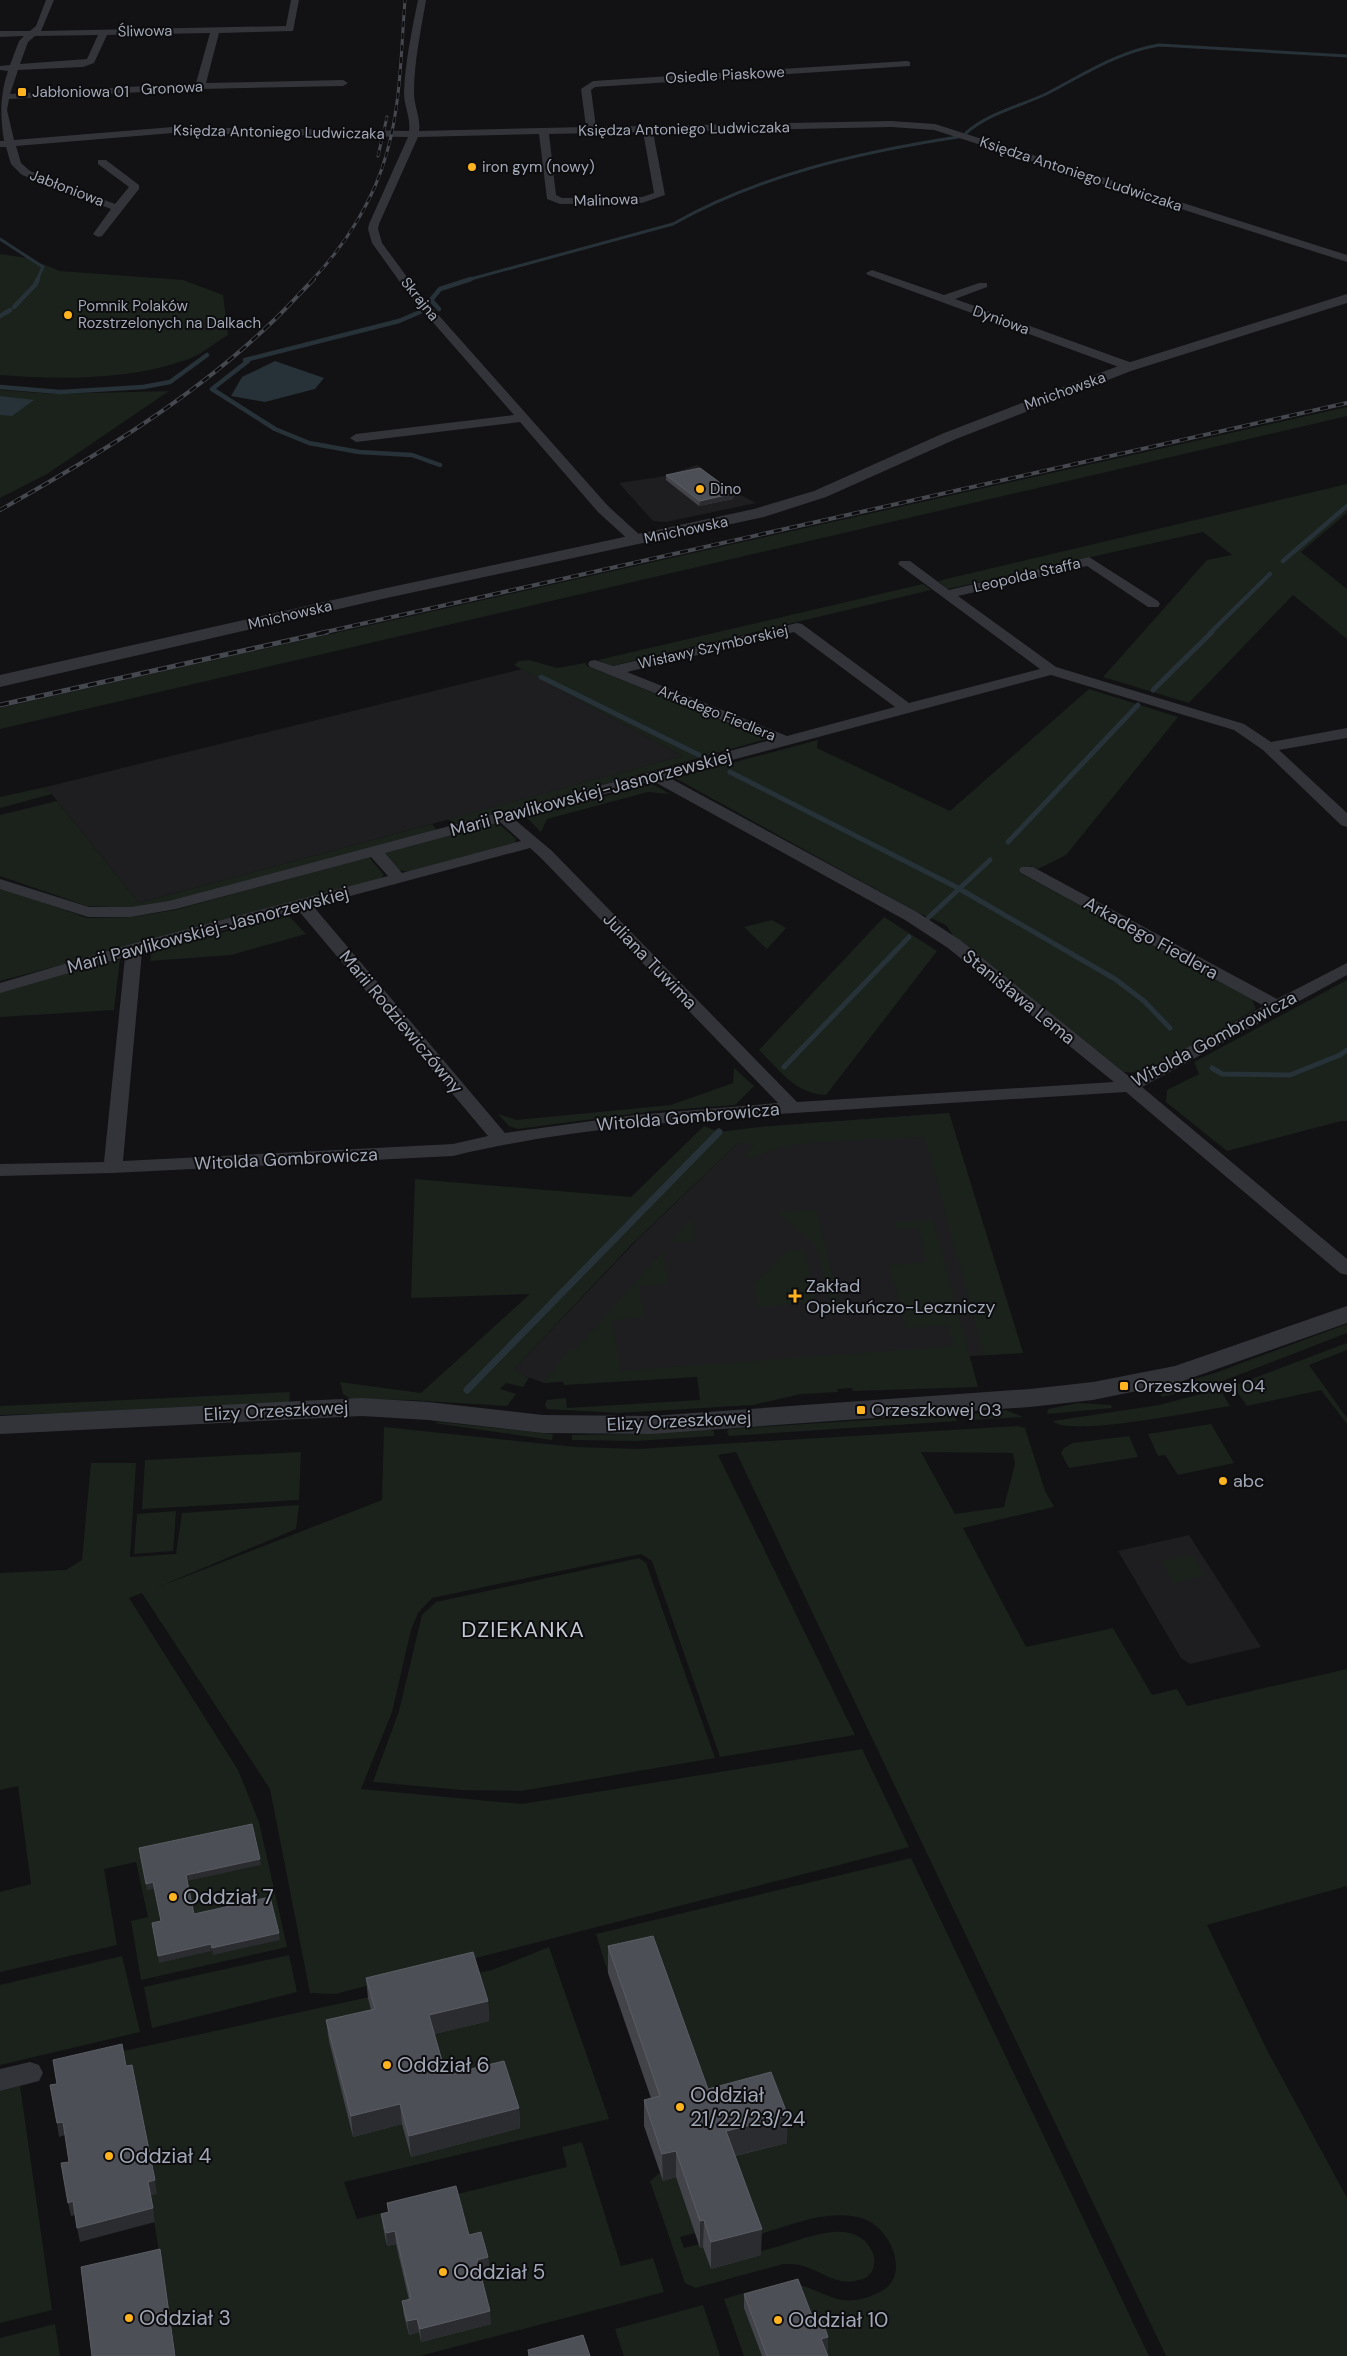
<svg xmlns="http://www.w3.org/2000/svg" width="1347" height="2356" font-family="'DM Sans',sans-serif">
	<rect width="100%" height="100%" fill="#121214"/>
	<g fill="#1e1e21">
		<polygon points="697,465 729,489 756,503 666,522 653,521 619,483 660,477"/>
		<polygon points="522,669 683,756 139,903 46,787"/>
		<polygon points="949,1113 1023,1353 544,1383 512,1371 637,1240 739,1142 759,1127"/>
		<polygon points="1189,1535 1196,1546 1261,1647 1190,1664 1181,1658 1118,1551"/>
	</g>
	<g fill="#1a221b" fill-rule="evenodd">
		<path d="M0,254L28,258L60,271L183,280L223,295L228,335C216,342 202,354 189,359C130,380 62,380 0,375Z"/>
		<polygon points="0,390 53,394 169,391 47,474 0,498"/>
		<polygon points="1347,407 1347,416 0,729 0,708"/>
		<polygon points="1347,484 1347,513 1301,552 1347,589 1347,639 1293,595 1189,703 1103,677 1207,560 1232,555 1203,532 948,589 938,581"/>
		<polygon points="923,584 931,590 611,666 598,660"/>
		<polygon points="529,660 557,668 585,663 587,666 767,739 455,826 448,819 683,756 514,665 519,661"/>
		<polygon points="1089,689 1178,717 1066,855 1038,869 1031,866 1020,873 1252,999 1256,1009 1142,1073 1124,1072 955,938 946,925 917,912 675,778 818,740 817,748 950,811"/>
		<polygon points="652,784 670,794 648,792 547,819 541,832 526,817"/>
		<polygon points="46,787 52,794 0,808 0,797"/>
		<polygon points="57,801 139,903 432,824 437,830 173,901 134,908 87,906 0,876 0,815"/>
		<polygon points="497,822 516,839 515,844 408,872 399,870 383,852"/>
		<polygon points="369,857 384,875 378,881 0,981 0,887 87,918 133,917 175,910"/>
		<polygon points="288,915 306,934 231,955 150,961 152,951"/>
		<path d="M884,917L937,951L826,1095C794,1093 781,1071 759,1050Z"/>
		<polygon points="772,920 786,928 767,949 744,927"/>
		<polygon points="120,959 114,1010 0,1017 0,992"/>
		<polygon points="1347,980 1347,1121 1341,1121 1227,1151 1166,1102 1167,1090 1199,1074 1194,1062"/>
		<polygon points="734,1068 754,1086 735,1105 654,1111 518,1129 509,1126 498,1114 516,1120 671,1105 733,1083"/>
		<polygon points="949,1113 1023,1353 984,1355 925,1137 818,1142 785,1146 749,1158 744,1156 754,1145 739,1142 632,1244 513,1370 529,1378 523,1387 506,1383 500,1389 516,1394 507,1406 409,1400 351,1399 343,1394 340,1382 421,1393 530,1294 411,1298 415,1179 631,1197 704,1126 719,1132 759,1127"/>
		<polygon points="816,1209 841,1309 831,1305 818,1252 813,1242 777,1212"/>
		<polygon points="692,1218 695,1241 671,1242"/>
		<polygon points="933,1220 978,1387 853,1391 852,1388 837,1389 838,1392 801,1394 753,1405 619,1413 547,1409 545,1405 547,1400 566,1398 567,1408 700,1400 697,1377 564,1385 563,1381 544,1383 569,1349 575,1350 663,1251 668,1284 639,1286 644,1317 612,1320 620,1371 954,1346 948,1326 907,1328 889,1265 927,1262 918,1228 895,1229 894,1222"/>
		<polygon points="788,1250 804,1250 816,1302 758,1307 755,1284"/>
		<polygon points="1347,1324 1347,1333 1220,1382 1162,1397 1160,1393 1177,1384 1215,1373"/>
		<polygon points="1347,1343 1347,1350 1309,1365 1347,1418 1347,1424 1321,1390 1247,1406 1233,1386"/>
		<path d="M1220,1389L1230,1406C1203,1410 1068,1438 1053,1421L1159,1405Z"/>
		<polygon points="290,1392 289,1405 0,1415 0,1406"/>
		<polygon points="1078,1403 1111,1405 1112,1408 1047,1414 1048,1409"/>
		<polygon points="1006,1410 1023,1417 973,1420 970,1418 970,1415 972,1414"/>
		<polygon points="945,1415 955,1416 957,1421 729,1436 727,1432 729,1429"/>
		<polygon points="440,1422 553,1434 552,1440 434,1423"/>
		<polygon points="1211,1424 1234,1463 1178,1475 1165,1455 1158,1456 1148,1434"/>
		<path d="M1017,1426L1025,1428L1045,1491L1054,1507L963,1528L1026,1647L1113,1628L1152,1695L1177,1689L1187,1706L1347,1669V1886L1207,1925L1267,2050L1347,2198V2356H1166L736,1452L718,1455L855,1735L720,1757L652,1561L641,1554L432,1598L418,1613L411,1630L392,1712L361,1789L522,1804L862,1749L909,1847L335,1994L310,1993L270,1789L142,1593L129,1598L238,1770L259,1822L287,1947L141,1980L131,1921L148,1917L136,1862L104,1869L117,1945L0,1972V1892L31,1884L18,1786L0,1790V1573L66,1570L82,1560L91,1463H136L130,1557L176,1554L182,1513L299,1505L296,1529L156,1588L382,1500L384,1427L576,1447L638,1449ZM921,1452L1013,1453L1015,1464L1004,1507L955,1514Z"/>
		<polygon points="706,1429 714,1431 714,1436 636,1441 572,1440 572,1435 635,1434"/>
		<polygon points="1129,1436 1138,1457 1069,1468 1061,1453 1064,1448 1073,1443"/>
		<polygon points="301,1452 299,1500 142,1509 145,1460"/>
		<polygon points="176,1511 173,1551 134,1554 137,1514"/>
		<polygon points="1193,1555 1204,1576 1174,1583 1161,1561"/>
		<polygon points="639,1558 646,1563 715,1758 521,1791 462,1790 373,1782 399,1711 422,1615 436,1602"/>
		<path d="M911,1858L1149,2356H744L724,2299C738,2295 779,2282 790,2283C827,2289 836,2312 878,2293C913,2278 891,2226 861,2218C827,2208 786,2227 754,2236L652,1962L608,1973L596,1934Z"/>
		<polygon points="549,1947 609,2119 344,2182 357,2219 567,2167 562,2147 582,2142 621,2266 653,2258 664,2292 420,2356 176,2356 150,2196 157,2193 60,2065 492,1970"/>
		<polygon points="289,1955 297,1992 152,2028 144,1987"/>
		<polygon points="122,1956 140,2032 0,2065 0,1985"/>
		<polygon points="20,2086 52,2310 0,2323 0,2091"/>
		<path d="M660,2173L676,2177L695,2233L680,2237L684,2248L699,2244L703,2247C721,2248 743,2254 760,2251C791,2247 851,2210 872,2251C875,2257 875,2263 873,2269C871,2275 865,2279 859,2280C839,2286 827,2275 809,2268C800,2264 792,2264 783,2264L695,2288L685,2283L650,2181Z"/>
		<polygon points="703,2305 720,2356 624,2356 615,2329"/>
		<polygon points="55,2324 60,2356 0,2356 0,2338"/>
	</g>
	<g fill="#273138">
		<polygon points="275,361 324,378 315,389 265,402 231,396 242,377"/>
		<polygon points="0,396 34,400 12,416 0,415"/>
	</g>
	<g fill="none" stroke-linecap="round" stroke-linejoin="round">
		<g stroke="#273138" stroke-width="3">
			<path d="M966,133C989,113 1018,107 1046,94C1083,75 1117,52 1159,45L1347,56"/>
			<polyline points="0,239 43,267 37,280"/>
			<path d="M467,280L673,224C760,175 860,152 958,137"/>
		</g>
		<g stroke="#273138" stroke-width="4.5">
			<polyline points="14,307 35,285 38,279"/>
			<polyline points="439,309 431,300 440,289 471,279"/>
			<polyline points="420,312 399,321 245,360 248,361 212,389 275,429 309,443 359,452 412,455 440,465"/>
			<polyline points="0,316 10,310"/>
			<polyline points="0,387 60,392 143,387 170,382 207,355"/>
			<polyline points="1283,561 1347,506"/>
			<polyline points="1210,633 1270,574"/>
		</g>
		<g stroke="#273138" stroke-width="5">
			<polyline points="541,677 699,755"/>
			<polyline points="1153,690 1212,632"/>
			<polyline points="730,772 958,888 1115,979 1144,1001 1170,1028"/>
			<polyline points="1008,842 1138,705"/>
			<polyline points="928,918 990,860"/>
			<polyline points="784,1067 909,937"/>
			<polyline points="1212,1068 1222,1074 1290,1075 1340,1055 1347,1050"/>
		</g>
		<polyline stroke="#273138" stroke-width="7" points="467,1390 719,1132"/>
		<g fill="#333439" fill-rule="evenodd">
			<path d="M46,0H54L41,31L286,26L291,0H299L293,31L219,33L206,83L343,80L348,83L343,86L200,89L9,99L7,110L14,140L173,127L409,131C411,118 404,106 404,93C405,62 412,30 418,0H426C421,30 414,62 414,93C414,106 421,118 419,131L586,127L581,89L593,81L907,61L910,62V66L595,87L591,90L596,127L891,121L935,124L1347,255V262L934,130L891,127L653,132L665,195L642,203L560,204L547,199L539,134L418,137L379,224L378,229L382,243L418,292L608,506L642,537L644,540L642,543H632L598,512L520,422L356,442L350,438L356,434L514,415L410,296L372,243L368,229L369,224L408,137L173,133L16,146L21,163L30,171L115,204L129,187L98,164V160H106L139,185V189L102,236L98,237L93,234L111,209L22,175L11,164L6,147H0V141H4C0,115 0,95 8,71L0,70V66L10,65L19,41L24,36L0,37V31H30L36,26ZM210,33L196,83L10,94L18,70L83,67L94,63L107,35ZM98,35L87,59L20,64L28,42L35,36ZM643,132L654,193L642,197L562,198L556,195L549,134Z"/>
			<polygon points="872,270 944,295 979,283 987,283 987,287 955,299 1135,364 1137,367 1131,371 1127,370 868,275 866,273"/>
			<path d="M1089,557L1158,601L1160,604L1158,607H1148L1087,566L958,596L1056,667L1244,724L1271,742L1347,728V738L1279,750L1347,813V827L1341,825L1263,750L1234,730L1051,675L668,777L917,912L960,940L1131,1078L1264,1006L1021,873L1019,870L1021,867H1033L1277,999L1347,963V975L1142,1087L1347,1259V1275L1340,1273L1126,1092C1015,1099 904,1106 794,1113C680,1121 565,1129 453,1156L113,1173L0,1176V1164L104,1162L125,957L0,993V983L128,945L388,876L371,857L176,909L131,917H88L0,889V879L89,907H131L169,901L771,740L590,667L588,664L590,661L595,660L613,666L797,623L802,624L909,703L1040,669L898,564L900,561H910L949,590ZM794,632L895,707L787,736L627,672ZM653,781L905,920L948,948L1114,1082L797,1102L552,851L514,819ZM500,822L521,841L402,873L385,853ZM530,848L540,857L778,1103L635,1115L505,1133L313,906ZM298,910L488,1136L453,1144L123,1161L142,952Z"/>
			<polygon points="30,2062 39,2065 43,2073 39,2081 0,2091 0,2069"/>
		</g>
		<g fill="#333439" fill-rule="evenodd">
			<polygon points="1347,294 1347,303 1131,371 956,439 826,497 764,517 382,599 0,687 0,675 382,589 754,509 814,491 944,433 1121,365"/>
			<polygon points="1347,1306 1347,1323 1180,1382 1093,1400 1030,1407 651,1434 543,1433 428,1420 362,1416 0,1434 0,1416 362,1398 428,1402 543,1415 651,1416 1030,1389 1093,1382 1175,1366"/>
		</g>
		<g stroke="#45484e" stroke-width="3">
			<g id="rail-far2">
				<polyline points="378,156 387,117"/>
				<path d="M312,280C345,246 375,198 387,152C401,103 401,51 405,0"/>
			</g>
		</g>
		<g stroke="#45484e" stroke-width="4">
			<g id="rail-far1">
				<path d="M0,510C96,456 192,399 271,323C286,309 300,293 314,279"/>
				<polyline points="321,633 1347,403"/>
			</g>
		</g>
		<g stroke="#45484e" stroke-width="5">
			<polyline id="rail" points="0,705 327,632"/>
		</g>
		<use href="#rail-far2" stroke="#0d0d0f" stroke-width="2" stroke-dasharray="6" stroke-linecap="butt"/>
		<use href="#rail-far1" stroke="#0d0d0f" stroke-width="2.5" stroke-dasharray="8" stroke-linecap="butt"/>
		<use href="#rail" stroke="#0d0d0f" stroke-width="3" stroke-dasharray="9" stroke-linecap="butt"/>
	</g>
	<g fill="#43444a">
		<polygon points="666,475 734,493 733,499 699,506 666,480"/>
		<polygon points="608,1946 708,2089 787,2143 735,2156 761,2255 711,2269 703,2247 700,2248 676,2177 663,2181 644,2126 644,2100 651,2098 608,1973"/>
		<polygon points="366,1978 488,2001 489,2021 434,2034 446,2075 519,2108 520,2128 411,2157 402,2124 353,2137 329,2041 326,2020 371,2010 368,1998"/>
		<polygon points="387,2203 469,2235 488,2257 489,2270 480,2272 491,2324 421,2342 419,2332 409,2335 404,2315 402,2301 409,2300 396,2244 387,2246 383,2227 381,2214 388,2212"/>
		<polygon points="744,2294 814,2321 828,2351 826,2351 828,2356 762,2356 744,2308"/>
	</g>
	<g fill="#2b2c30">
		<polygon points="734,493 733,499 699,506 700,501"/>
		<polygon points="260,1859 261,1865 187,1881 186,1875"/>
		<polygon points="153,1882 154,1889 147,1890 146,1884"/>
		<polygon points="279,1933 280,1940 213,1955 212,1948"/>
		<polygon points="211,1944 212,1951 159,1963 158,1956"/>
		<polygon points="488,2001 489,2021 430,2035 429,2015"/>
		<polygon points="400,2104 402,2124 353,2137 351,2116"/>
		<polygon points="519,2108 520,2128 411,2157 409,2136"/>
		<polygon points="788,2116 787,2143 725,2158 726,2131"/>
		<polygon points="63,2122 65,2135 59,2137 57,2123"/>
		<polygon points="676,2151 676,2177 663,2181 662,2154"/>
		<polygon points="155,2180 157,2194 150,2196 148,2182"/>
		<polygon points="73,2201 76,2215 71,2216 68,2203"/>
		<polygon points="153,2208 155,2222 80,2242 77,2228"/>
		<polygon points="704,2220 703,2247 700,2248 700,2221"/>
		<polygon points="762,2229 761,2255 711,2269 711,2242"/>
		<polygon points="395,2231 396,2244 387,2246 386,2233"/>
		<polygon points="488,2257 489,2270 478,2273 477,2260"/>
		<polygon points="490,2311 491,2324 421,2342 420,2329"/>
		<polygon points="417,2319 419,2332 409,2335 407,2321"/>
		<polygon points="828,2337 828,2351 821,2353 821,2339"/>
	</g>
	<g fill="#4d4f56" stroke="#5b5d65">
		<polygon points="700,468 734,493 700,501 666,475"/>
		<polygon points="252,1824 260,1859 186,1875 194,1914 270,1897 279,1933 212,1948 211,1944 158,1956 152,1923 161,1921 153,1882 146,1884 139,1848"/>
		<polygon points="653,1936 708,2089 771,2072 788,2116 726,2131 762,2229 711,2242 704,2220 700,2221 676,2151 662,2154 644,2100 660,2096 608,1946"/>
		<polygon points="473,1952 488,2001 429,2015 446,2075 504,2061 519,2108 409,2136 400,2104 351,2116 326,2020 375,2009 366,1978"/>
		<polygon points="122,2044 126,2066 132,2065 155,2180 148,2182 153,2208 77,2228 73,2201 68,2203 61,2163 69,2162 63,2122 57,2123 50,2085 57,2084 53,2060"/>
		<polygon points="456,2186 469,2235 481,2232 488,2257 477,2260 490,2311 420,2329 417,2319 407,2321 402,2301 411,2299 395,2231 386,2233 381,2214 389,2212 387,2203"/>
		<polygon points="160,2249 175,2356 92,2356 81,2267"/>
		<polygon points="798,2279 814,2321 822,2319 828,2337 821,2339 828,2356 767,2356 744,2294"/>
		<polygon points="583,2335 590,2356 529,2356 528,2350"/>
	</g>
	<g fill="#ffb41f" stroke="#0d0d0f" stroke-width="2">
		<rect x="17" y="87" width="10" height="10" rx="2.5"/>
		<circle cx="472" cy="167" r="5"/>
		<circle cx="68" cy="315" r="5"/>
		<circle cx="700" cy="489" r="5"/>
		<path d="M792.5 1288.5h5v5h5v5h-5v5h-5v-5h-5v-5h5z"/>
		<rect x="1119" y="1381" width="10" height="10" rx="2.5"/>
		<rect x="856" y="1405" width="10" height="10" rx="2.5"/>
		<circle cx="1223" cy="1481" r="5"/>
		<circle cx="173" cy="1897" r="5"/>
		<circle cx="387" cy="2065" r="5"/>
		<circle cx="680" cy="2107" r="5"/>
		<circle cx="109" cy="2156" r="5"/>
		<circle cx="443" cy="2272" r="5"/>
		<circle cx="129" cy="2318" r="5"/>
		<circle cx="778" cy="2320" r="5"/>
	</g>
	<g text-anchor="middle" stroke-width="4" stroke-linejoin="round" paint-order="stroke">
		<g font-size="15" fill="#a2a8b6" stroke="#0d0d0f">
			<text transform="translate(145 31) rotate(-1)" y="5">Śliwowa</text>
			<text transform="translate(725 75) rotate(-3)" y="5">Osiedle Piaskowe</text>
			<text transform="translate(172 88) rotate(-3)" y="5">Gronowa</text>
			<text transform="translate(684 129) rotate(-1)" y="5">Księdza Antoniego Ludwiczaka</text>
			<text transform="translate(279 132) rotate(1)" y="5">Księdza Antoniego Ludwiczaka</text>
			<text transform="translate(1081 174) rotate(18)" y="5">Księdza Antoniego Ludwiczaka</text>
			<text transform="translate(67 188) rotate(21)" y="5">Jabłoniowa</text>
			<text transform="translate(606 200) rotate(-2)" y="5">Malinowa</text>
			<text transform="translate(420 299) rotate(51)" y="5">Skrajna</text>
			<text transform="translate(1001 320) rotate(20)" y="5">Dyniowa</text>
			<text transform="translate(1065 391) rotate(-20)" y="5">Mnichowska</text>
			<text transform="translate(686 530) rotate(-12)" y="5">Mnichowska</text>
			<text transform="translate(1027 575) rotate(-13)" y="5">Leopolda Staffa</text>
			<text transform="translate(290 615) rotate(-13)" y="5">Mnichowska</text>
			<text transform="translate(713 647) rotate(-13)" y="5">Wisławy Szymborskiej</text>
			<text transform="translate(717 713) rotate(22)" y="5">Arkadego Fiedlera</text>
		</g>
		<g font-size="15" fill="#a2a8b6" stroke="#0d0d0f" text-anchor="start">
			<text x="32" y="97">Jabłoniowa 01</text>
			<text x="482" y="172">iron gym (nowy)</text>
			<text x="78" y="311">Pomnik Polaków<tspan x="78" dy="17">Rozstrzelonych na Dalkach</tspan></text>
			<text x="710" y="494">Dino</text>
		</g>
		<g font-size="18" fill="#a2a8b6" stroke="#0d0d0f">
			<text transform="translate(591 793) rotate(-15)" y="6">Marii Pawlikowskiej-Jasnorzewskiej</text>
			<text transform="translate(208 930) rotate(-15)" y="6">Marii Pawlikowskiej-Jasnorzewskiej</text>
			<text transform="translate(1151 938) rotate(29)" y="6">Arkadego Fiedlera</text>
			<text transform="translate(650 961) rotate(46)" y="6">Juliana Tuwima</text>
			<text transform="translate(1019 997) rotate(39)" y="6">Stanisława Lema</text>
			<text transform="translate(401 1022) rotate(50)" y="6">Marii Rodziewiczówny</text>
			<text transform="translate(1214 1039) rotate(-28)" y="6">Witolda Gombrowicza</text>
			<text transform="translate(688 1117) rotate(-5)" y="6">Witolda Gombrowicza</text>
			<text transform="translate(286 1159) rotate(-3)" y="6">Witolda Gombrowicza</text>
			<text transform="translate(276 1411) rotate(-3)" y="6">Elizy Orzeszkowej</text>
			<text transform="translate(679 1421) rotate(-3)" y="6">Elizy Orzeszkowej</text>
		</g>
		<g font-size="18" fill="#a2a8b6" stroke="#0d0d0f" text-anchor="start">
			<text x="806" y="1292">Zakład<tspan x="806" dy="21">Opiekuńczo-Leczniczy</tspan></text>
			<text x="1134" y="1392">Orzeszkowej 04</text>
			<text x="871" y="1416">Orzeszkowej 03</text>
			<text x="1233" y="1487">abc</text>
		</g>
		<g font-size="21" fill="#a2a8b6" stroke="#0d0d0f" text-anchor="start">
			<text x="183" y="1904">Oddział 7</text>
			<text x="397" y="2072">Oddział 6</text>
			<text x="690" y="2102">Oddział<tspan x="690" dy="24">21/22/23/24</tspan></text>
			<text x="119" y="2163">Oddział 4</text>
			<text x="453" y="2279">Oddział 5</text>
			<text x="139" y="2325">Oddział 3</text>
			<text x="788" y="2327">Oddział 10</text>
		</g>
		<g font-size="22" letter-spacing="1" fill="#c3c7d1" stroke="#0d0d0f">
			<text x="523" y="1637">DZIEKANKA</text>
		</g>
	</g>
</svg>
